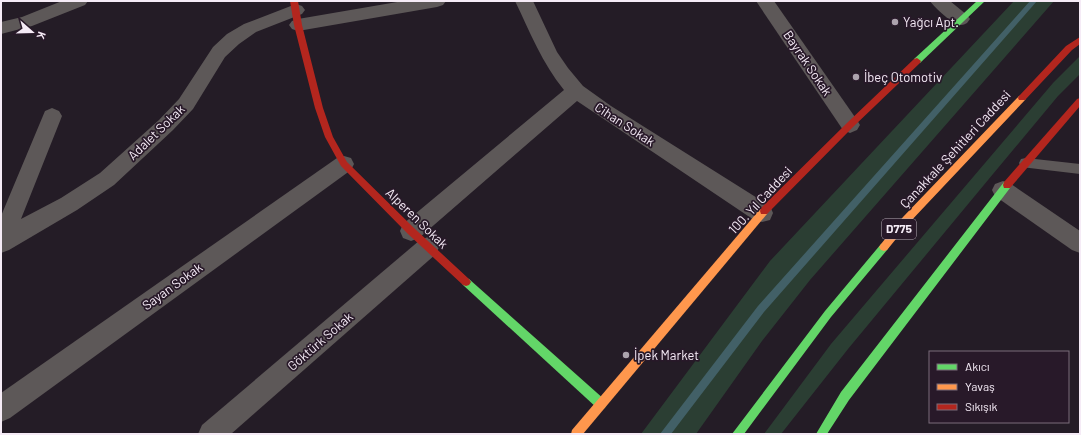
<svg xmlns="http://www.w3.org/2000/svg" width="1081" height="435" font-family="Barlow,sans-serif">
	<rect width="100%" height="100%" fill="#241c26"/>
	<g fill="#2b3e33">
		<polygon points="1014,1 1054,1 810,280 762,341 696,434 641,434 770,261"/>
		<polygon points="1080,56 1080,74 1058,96 993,174 848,349 781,434 764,434 831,344 1053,83"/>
	</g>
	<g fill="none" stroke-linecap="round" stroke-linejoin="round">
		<polygon fill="#426067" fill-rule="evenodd" points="1030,1 1037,1 764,312 671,434 660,434 758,306"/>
		<polygon fill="#5d5858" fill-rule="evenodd" points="1026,158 1080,164 1080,174 1021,167 1019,163 1021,159"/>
		<g fill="#5d5858" fill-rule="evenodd">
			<polygon points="62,1 88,1 85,5 32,26 1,34 1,22 22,17"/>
			<polygon points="403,1 446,1 443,5 437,7 298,31 292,29 289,25 292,21 298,19"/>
			<path d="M515,1H533L557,52L568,68L583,86L611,106L770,206L773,213L770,220L762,222L754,220L577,101L419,238L411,241L403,238L400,231L403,224L564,90C542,63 530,32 515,1Z"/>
			<polygon points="756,1 774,1 857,120 860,125 857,130 850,133 843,130"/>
			<path d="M930,1H950L967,15L970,19L967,23C965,24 963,25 961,25C953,25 934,7 930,1Z"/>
			<polygon points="296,4 302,6 305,10 302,14 256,32 239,44 225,57 193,109 173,130 114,185 77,210 9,250 1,253 1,216 45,111 52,108 59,111 62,116 21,219 61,198 100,173 159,120 179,99 213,47 227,34 244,24"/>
			<polygon points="344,156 351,158 354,164 351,170 10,418 1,422 1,393 337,158"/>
			<polygon points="1003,181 1011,184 1080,231 1080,253 1072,250 995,196 992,190 995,184"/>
			<polygon points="428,237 436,240 439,247 436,254 231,434 198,434 202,425 420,240"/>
		</g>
		<g fill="#63d668" fill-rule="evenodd">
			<polygon points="977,1 985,1 920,63 914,63 914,59"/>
			<polygon points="1007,181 1010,182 1011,185 1010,188 849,400 827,434 816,434 841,392 1004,182"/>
			<polygon points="884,243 887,244 889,247 887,250 831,317 744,434 732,434 825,311 881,244"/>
			<polygon points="466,278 469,279 605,400 606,404 605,408 601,409 597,408 463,285 461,282 463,279"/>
		</g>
		<g fill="#ff974d" fill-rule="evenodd">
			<polygon points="1022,95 1026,98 1025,100 909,223 887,250 884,251 881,250 879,247 881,244 903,217 1019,96"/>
			<polygon points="764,207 767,208 768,211 767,214 583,434 571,434 572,430 761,208"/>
		</g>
		<g fill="#b3261e" fill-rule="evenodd">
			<polygon points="290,1 298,1 302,25 323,108 333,137 347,162 414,228 469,279 471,282 469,285 466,286 463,285 408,234 341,166 325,137 315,108 294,25"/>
			<polygon points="1080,37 1080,44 1072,50 1025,100 1019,100 1018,98 1019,96 1066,46"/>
			<polygon points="917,58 921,61 920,63 853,127 767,214 761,214 760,211 761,208 847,123 914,59"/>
			<polygon points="1080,98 1080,106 1010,188 1004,188 1003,185 1004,182 1077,99"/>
		</g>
	</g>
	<g fill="#aca3ad" stroke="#281929" stroke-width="1.5">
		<circle cx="895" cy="22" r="4"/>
		<circle cx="856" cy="77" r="4"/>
		<circle cx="626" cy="355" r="4"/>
	</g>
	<g text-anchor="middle" stroke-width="3.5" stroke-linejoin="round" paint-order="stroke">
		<rect fill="#281929" stroke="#b8acb8" stroke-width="1" x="882" y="219" width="34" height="20" rx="3"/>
		<g font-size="12" font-weight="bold" fill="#f5ebf6">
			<text x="899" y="233">D775</text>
		</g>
		<g font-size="13" fill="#f5ebf6" stroke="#281929" text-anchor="start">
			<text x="903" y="27">Yağcı Apt.</text>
			<text x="864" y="82">İbeç Otomotiv</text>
			<text x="634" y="360">İpek Market</text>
		</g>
		<g font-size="13" fill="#f5ebf6" stroke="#281929">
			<text transform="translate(808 63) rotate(56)" y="5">Bayrak Sokak</text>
			<text transform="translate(625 124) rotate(33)" y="5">Cihan Sokak</text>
			<text transform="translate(156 132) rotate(-44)" y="5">Adalet Sokak</text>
			<text transform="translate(955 149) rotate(-47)" y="5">Çanakkale Şehitleri Caddesi</text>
			<text transform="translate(760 200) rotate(-47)" y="5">100. Yıl Caddesi</text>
			<text transform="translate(417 218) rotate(44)" y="5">Alperen Sokak</text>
			<text transform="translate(172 286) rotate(-36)" y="5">Sayan Sokak</text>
			<text transform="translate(320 341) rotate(-41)" y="5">Göktürk Sokak</text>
		</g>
	</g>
	<rect width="1081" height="435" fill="none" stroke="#f5ebf6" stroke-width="4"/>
	<rect x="929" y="351" width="140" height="72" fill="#281929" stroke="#7a6d7b"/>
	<rect x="937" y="364" width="20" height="6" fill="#63d668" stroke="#7a6d7b"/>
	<text x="965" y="371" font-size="12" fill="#f5ebf6">Akıcı</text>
	<rect x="937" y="384" width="20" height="6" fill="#ff974d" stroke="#7a6d7b"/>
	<text x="965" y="391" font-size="12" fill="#f5ebf6">Yavaş</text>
	<rect x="937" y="404" width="20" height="6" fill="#b3261e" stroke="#7a6d7b"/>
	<text x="965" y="411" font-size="12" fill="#f5ebf6">Sıkışık</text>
	<g transform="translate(32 32) rotate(110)" stroke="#281929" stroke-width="3" paint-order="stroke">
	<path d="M0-3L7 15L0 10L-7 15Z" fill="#f5ebf6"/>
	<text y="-6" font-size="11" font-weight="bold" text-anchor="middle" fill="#f5ebf6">K</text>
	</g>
</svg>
